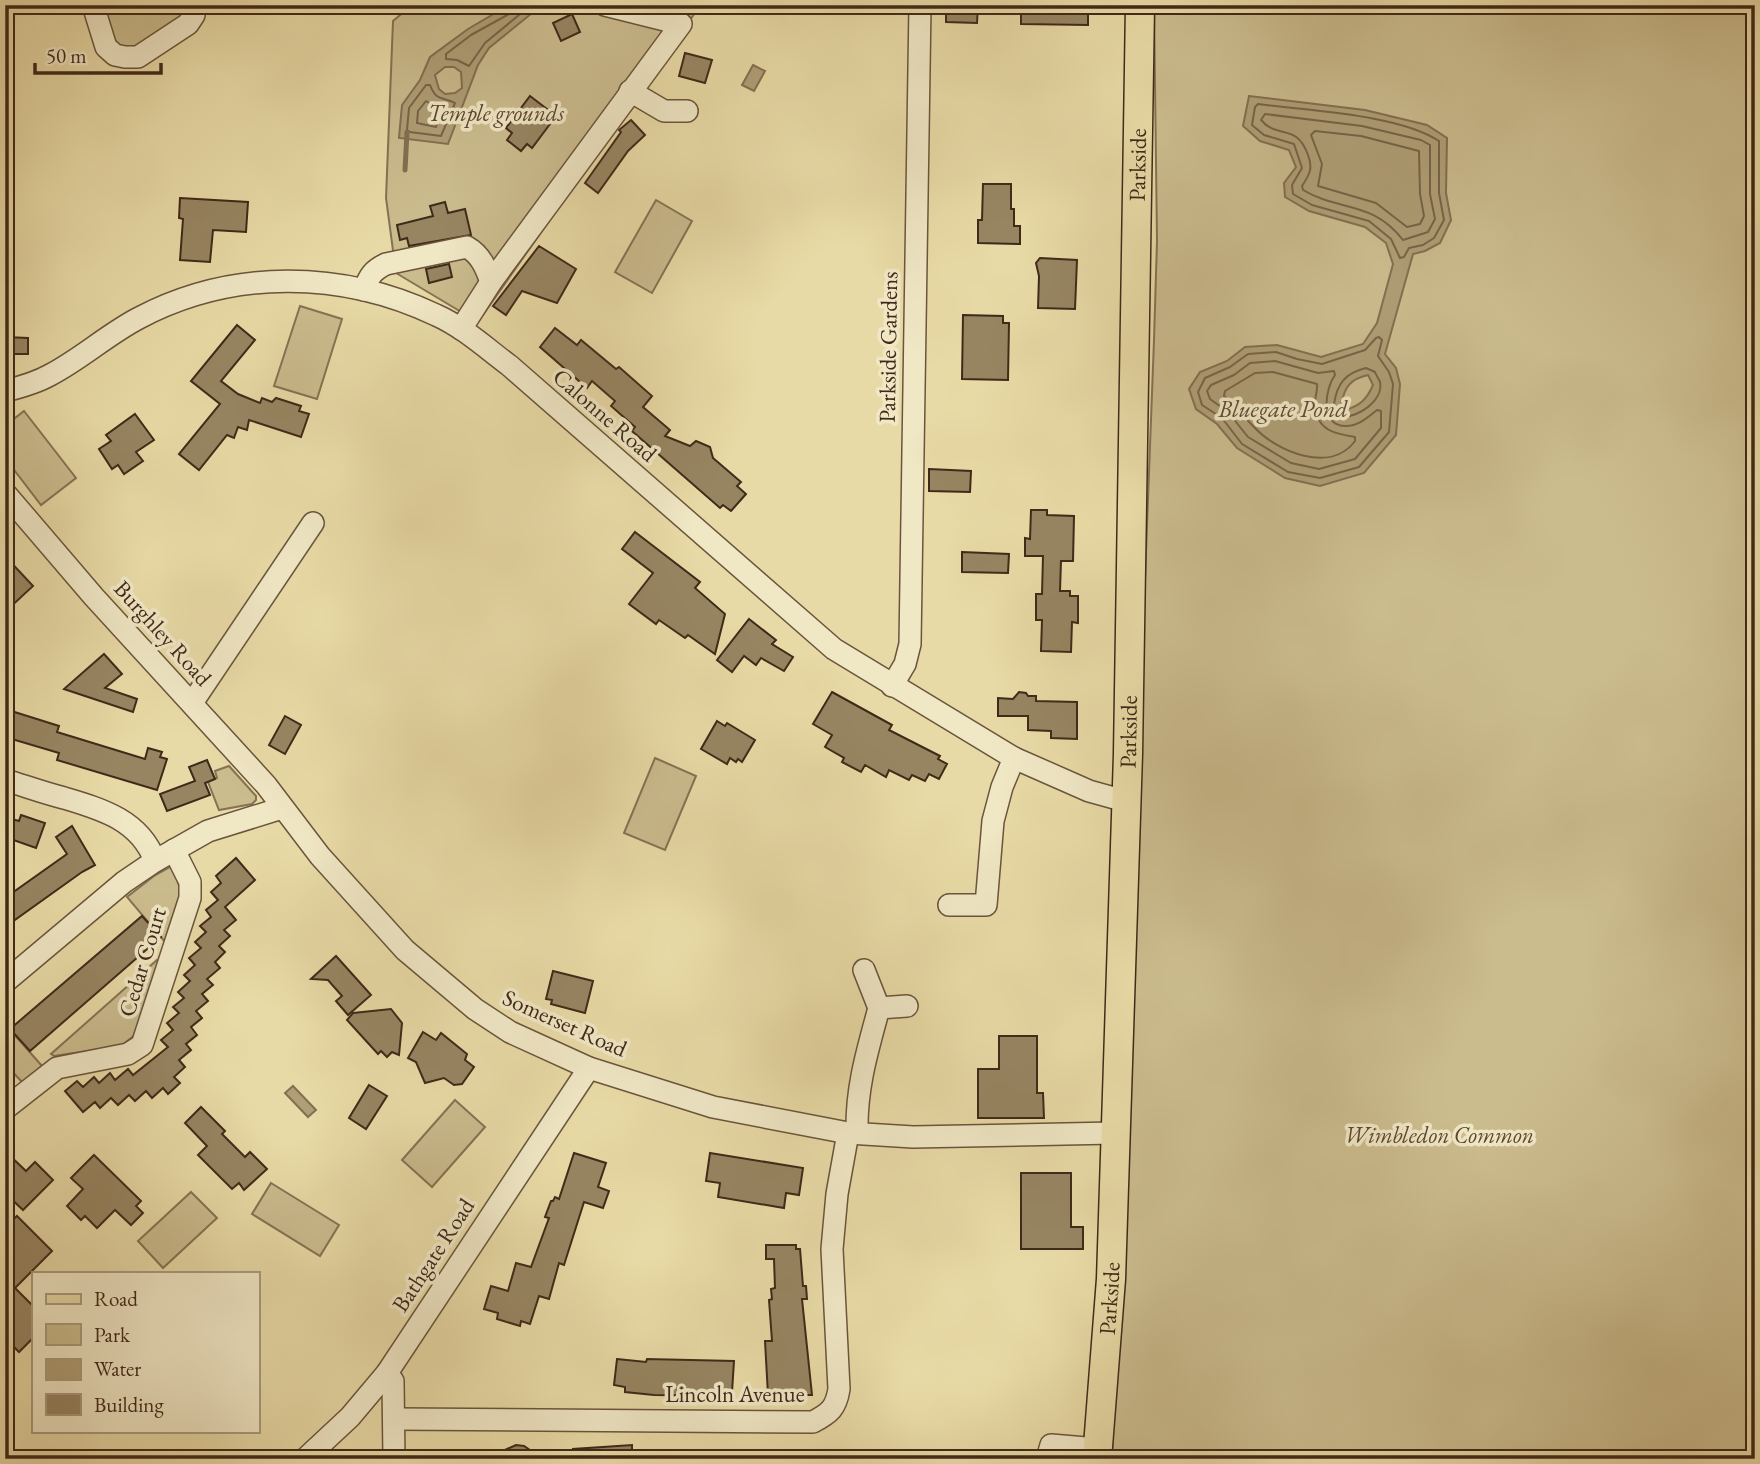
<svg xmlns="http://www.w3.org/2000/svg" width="1760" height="1464" font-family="'EB Garamond',serif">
	<rect width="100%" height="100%" fill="#e8daa6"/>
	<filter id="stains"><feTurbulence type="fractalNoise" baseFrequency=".00286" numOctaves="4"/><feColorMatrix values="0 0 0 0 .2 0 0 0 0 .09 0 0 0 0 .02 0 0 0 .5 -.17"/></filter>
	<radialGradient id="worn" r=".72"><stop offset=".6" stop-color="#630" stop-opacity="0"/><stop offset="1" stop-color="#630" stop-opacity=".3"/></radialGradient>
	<g fill="#cbbc8e" stroke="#867254" stroke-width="2">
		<polygon points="100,5 186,5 183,21 136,52 123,49 110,41"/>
		<polygon points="412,5 675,5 697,10 478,322 396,273 386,198 393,21"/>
		<polygon points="1154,5 1755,5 1755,1459 1112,1459 1154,340 1157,241"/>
		<polygon points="656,200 692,221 652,293 615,272"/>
		<polygon points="300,306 342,319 317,399 274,386"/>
		<polygon points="24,411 76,478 41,505 5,458 5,426"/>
		<polygon points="655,758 696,776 665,850 624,833"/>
		<polygon points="229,766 256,796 256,800 252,804 219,810 208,782 217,778 215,771"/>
		<polygon points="172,866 181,891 165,942 127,897 154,876"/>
		<polygon points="157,960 159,963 136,1034 121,1046 54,1056 51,1054"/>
		<polygon points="5,1024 42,1066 23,1083 5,1064"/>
		<polygon points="455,1100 485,1127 432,1187 402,1160"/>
		<polygon points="271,1183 339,1225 320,1256 252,1214"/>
		<polygon points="191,1192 217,1218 163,1268 138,1241"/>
	</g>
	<g fill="#af9e76" stroke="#836f51" stroke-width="2" fill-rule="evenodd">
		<path d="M509,5H542L489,48L478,65L448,144L399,138L402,105L420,80L430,57L468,29ZM445,67H454L461,72L462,88L455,93L445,94L439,89L435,75Z"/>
		<polygon points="753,65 765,71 754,91 742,85"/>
		<path d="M1249,96L1365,110L1427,125L1447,138L1446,193L1451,220L1440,243L1425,251L1413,254L1385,354L1396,368L1400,384L1396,435L1364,473L1320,486L1285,478L1237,448L1217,424L1196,409L1189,389L1200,372L1227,361L1245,347L1277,345L1321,357L1363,344L1377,323L1393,264L1386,243L1365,227L1309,211L1285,197L1284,183L1296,167L1289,150L1260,141L1243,126ZM1368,375L1373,385C1367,399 1360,406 1345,410L1341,404C1345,387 1350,379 1368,375Z"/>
		<polygon points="293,1086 316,1110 308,1117 285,1093"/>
	</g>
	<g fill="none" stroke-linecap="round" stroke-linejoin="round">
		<g stroke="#786448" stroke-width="2">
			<polyline points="512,5 509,14 471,35 446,54 446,59 457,60 469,66 485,43 531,5"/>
			<path d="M426,85H430C437,103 443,96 455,103L441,136L410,132L407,130L409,108Z"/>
			<polygon points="426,101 442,111 436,127 417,123 418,111"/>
			<path d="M1258,104C1308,111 1398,114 1439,141V193L1444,220L1434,238L1423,245L1409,248L1404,257L1400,258L1391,239L1369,221L1312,205L1293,194L1292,185L1302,168L1294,144L1264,135L1252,125L1255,107Z"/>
			<path d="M1265,114L1362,126L1421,140L1430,145V194L1435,219L1428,232L1403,240C1372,200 1340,212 1303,190L1302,186C1310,174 1313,168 1308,155C1296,122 1278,140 1261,120Z"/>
			<polygon points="1315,131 1361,136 1419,151 1420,194 1424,216 1420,224 1407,227 1376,203 1318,186 1322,164 1311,135"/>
			<polygon points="1379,337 1382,340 1378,356 1389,372 1393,384 1389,432 1359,467 1320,478 1288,472 1242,444 1222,418 1202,405 1198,392 1205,378 1230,367 1248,354 1276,352 1297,359 1322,364 1365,350 1376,338"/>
			<path d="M1275,361L1318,373L1334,371L1335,375C1325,389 1319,426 1346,426C1359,426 1368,417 1377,410L1381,411V428L1355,459L1319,469L1291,463L1248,437L1228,412L1210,399L1207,391L1211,385L1234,375L1250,363Z"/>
			<path d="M1366,368L1375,372C1375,373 1380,381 1380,382C1384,400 1357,419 1342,416L1334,404C1337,384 1345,373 1366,368Z"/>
			<path d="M1273,372L1317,384C1318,391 1314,399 1315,406C1317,431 1336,434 1355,437V441C1331,474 1277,452 1254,427C1243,416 1236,405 1224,396L1225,391L1255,373Z"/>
		</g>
		<polyline stroke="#836f51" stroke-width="5" points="405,170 407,132"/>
	</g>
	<g fill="#978562" stroke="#402919" stroke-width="2">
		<polygon points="946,5 978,5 977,23 946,22"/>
		<polygon points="1057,5 1088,5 1088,25 1021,24 1021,7 1057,8"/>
		<polygon points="572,14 580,32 561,41 553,23"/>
		<polygon points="685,53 712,60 705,83 679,76"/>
		<polygon points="530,96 556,116 532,148 527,144 521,151 507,140 512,133 506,128"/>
		<polygon points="631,120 645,135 628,151 598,193 585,183 621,132 619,130"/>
		<polygon points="983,184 1011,184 1011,209 1014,209 1014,226 1020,226 1020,244 978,243 978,220 982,220"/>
		<polygon points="180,198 248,202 246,232 213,230 210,262 180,260 183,219 179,218"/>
		<polygon points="445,202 448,213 465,209 471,235 409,246 407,238 400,240 397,225 433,216 430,206"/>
		<polygon points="539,246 576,269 557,303 522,291 506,315 493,306"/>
		<polygon points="1040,258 1077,260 1075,309 1038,308 1039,276 1036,263"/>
		<polygon points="449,264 452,277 429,283 426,269"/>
		<polygon points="963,315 1003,316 1003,323 1009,323 1008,380 962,379"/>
		<polygon points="237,325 255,340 221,381 238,394 260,403 262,398 272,402 276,398 301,406 299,411 309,414 301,437 249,420 247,430 238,427 234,438 227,435 199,470 179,454 220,404 191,381"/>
		<polygon points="555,328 577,345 581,340 616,369 619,367 652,396 643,407 670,430 665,436 690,446 696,441 710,447 713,458 741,482 737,486 746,494 731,511 723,505 720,508 632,431 635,427 611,406 615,401 592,381 587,388 540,347"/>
		<polygon points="5,337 28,338 28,354 5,354"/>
		<polygon points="135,414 154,440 136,452 143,461 124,474 118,465 112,469 99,449 111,441 106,435"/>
		<polygon points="929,469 971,471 970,492 929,491"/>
		<polygon points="1031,510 1047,510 1047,515 1074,516 1073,561 1061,561 1060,591 1070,591 1070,596 1078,596 1078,623 1072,622 1071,652 1041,651 1042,620 1036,620 1036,594 1042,594 1043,556 1025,556 1025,538 1030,539"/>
		<polygon points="635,532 700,582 695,588 725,614 715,654 688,635 685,638 659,620 656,624 629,604 653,573 622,549"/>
		<polygon points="962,552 1009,554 1008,573 962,572"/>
		<polygon points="5,556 33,586 5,612"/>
		<polygon points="749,619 776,640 772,644 793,657 784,671 761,658 756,665 744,656 732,672 717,660"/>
		<polygon points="104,654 122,674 105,688 137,699 133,712 64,689"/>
		<polygon points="832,692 892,725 889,730 940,756 938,759 947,764 939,779 929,774 925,781 912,775 909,780 889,770 886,777 865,765 861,772 842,762 844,758 825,747 832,735 813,724"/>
		<polygon points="1019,692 1026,693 1028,696 1036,696 1036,701 1077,702 1077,739 1051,738 1051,731 1028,730 1028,716 998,716 998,698 1013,699"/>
		<polygon points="5,709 59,726 57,732 145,759 148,748 162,752 160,757 167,759 157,790 57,760 59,753 5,737"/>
		<polygon points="285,716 301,725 285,754 269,745"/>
		<polygon points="717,721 725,726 727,723 755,740 742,762 738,759 736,762 730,758 727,764 701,749"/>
		<polygon points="207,760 215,779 205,783 210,795 167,811 160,794 195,781 189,767"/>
		<polygon points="21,815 45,823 36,848 5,837 5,817 19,821"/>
		<polygon points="72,826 95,865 82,872 5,927 5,898 67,854 56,837"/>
		<polygon points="236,858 255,880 225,907 236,920 224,930 230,936 219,946 225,952 215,962 220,968 207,979 213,985 202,994 208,1001 196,1011 202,1018 191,1027 197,1035 186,1044 191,1050 179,1060 185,1067 174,1077 180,1083 168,1094 163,1088 152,1098 146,1091 135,1101 129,1095 118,1105 111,1098 100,1108 95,1102 83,1112 65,1091 77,1081 83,1087 94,1077 99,1083 110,1073 115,1080 128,1069 133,1075 168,1047 161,1040 173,1030 167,1023 179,1013 173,1007 184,998 178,992 190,981 184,975 195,965 189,958 201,948 195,942 206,932 200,926 211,917 206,910 218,900 211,892 221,883 216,876"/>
		<polygon points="142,916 161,937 30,1051 10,1029"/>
		<polygon points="336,956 371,995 348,1015 336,1001 342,996 328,980 311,979"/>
		<polygon points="553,971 593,981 585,1013 551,1004 552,1000 546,999"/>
		<polygon points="391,1009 402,1023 399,1055 392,1052 387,1057 381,1051 378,1054 347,1020 353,1013"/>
		<polygon points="423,1032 436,1040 441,1033 467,1054 465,1060 474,1067 462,1084 454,1085 444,1078 425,1083 416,1062 408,1058"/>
		<polygon points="999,1036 1037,1036 1037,1093 1043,1093 1044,1118 978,1118 978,1069 999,1069"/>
		<polygon points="369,1085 387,1096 366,1129 349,1118"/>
		<polygon points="201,1107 225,1131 222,1134 245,1157 250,1152 267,1169 244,1190 239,1183 232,1189 198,1155 207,1146 185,1123"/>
		<polygon points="5,1151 26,1171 35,1162 53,1180 23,1210 5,1193"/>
		<polygon points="574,1153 606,1163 598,1187 609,1191 603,1208 584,1202 564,1265 559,1263 549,1299 539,1296 530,1324 521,1321 520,1326 497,1319 498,1313 484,1309 491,1286 508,1291 516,1263 531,1267 549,1218 545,1217 551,1201 553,1201 555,1197 559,1199"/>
		<polygon points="710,1153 803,1168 799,1195 786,1193 784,1208 718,1197 720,1183 706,1181"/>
		<polygon points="94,1155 141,1201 136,1206 143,1213 131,1225 115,1210 97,1228 85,1216 81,1220 67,1206 83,1189 71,1178"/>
		<polygon points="1021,1173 1071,1173 1071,1227 1083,1227 1083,1249 1021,1249"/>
		<polygon points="17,1216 52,1251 15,1288 33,1306 33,1338 19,1352 5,1338 5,1227"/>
		<polygon points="766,1245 796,1245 796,1249 800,1249 803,1286 806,1286 807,1299 802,1299 812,1395 768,1395 765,1341 772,1341 769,1300 772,1299 771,1289 775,1288 774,1259 766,1259"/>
		<polygon points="617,1359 646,1362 647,1359 734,1361 732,1392 719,1391 719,1396 654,1395 625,1392 625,1387 614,1385"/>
		<polygon points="516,1445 524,1446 543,1459 485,1459"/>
		<polygon points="632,1445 632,1459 574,1459 573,1449"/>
	</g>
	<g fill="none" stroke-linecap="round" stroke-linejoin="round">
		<g stroke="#6a553c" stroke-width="24">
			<g id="minor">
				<polyline points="93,5 106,47 115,55 125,57 138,57 188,24 194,15 195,5"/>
				<polyline points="630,91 664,111 687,111"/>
				<path d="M364,290C369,276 373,270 386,264L467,247C481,255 486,268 491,282"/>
				<polyline points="461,329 491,282 681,24 605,5"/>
				<path d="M5,391C21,387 36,383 50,375C81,359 108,334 139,318C232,269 341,270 436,315C463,327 486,348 510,366L834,649L1014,758L1089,791L1125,801"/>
				<polyline points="5,493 94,597 266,785 320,856 405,950 475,1009 510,1032 589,1068 713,1107 848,1133 913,1137 1114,1133"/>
				<polyline points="892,686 905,664 910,644 920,5"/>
				<polyline points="192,703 313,523"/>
				<path d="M5,780C25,786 44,793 64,798C101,809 140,820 155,861"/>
				<polyline points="949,905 986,905 993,821 1002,787 1014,758"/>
				<polyline points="864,970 879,1008"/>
				<polyline points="5,982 124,882 155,861 208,831 282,808"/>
				<polyline points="6,1108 57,1068 128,1054 142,1045 190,898 190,882 174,850"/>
				<path d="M857,1133C856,1088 867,1052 879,1008L907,1006"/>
				<polyline points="387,1373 393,1381 394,1459"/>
				<path d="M395,1419L813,1422C830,1413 836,1408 839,1389L832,1249L837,1194L848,1133"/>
				<polyline points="305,1459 350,1417 387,1373 589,1068"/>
				<polyline points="1047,1459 1051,1445 1098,1449"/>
			</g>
		</g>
		<g stroke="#402919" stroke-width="31">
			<g id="major">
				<path id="s1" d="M1097,1459L1111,1279L1128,754L1140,5"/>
			</g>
		</g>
		<use href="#minor" stroke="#f0e7c5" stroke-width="21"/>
		<use href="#major" stroke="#e8daa6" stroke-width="28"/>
	</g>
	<g text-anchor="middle" stroke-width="7" stroke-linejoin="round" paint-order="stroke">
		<g font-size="23" font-style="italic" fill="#5c4630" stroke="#f0e7c5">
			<text x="496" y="121">Temple grounds</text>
			<text x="1439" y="1143">Wimbledon Common</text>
		</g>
		<g font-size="23" fill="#402919" stroke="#f0e7c5">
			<text dy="8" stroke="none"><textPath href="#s1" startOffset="1295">Parkside</textPath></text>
			<text transform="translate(888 347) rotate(-89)" y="8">Parkside Gardens</text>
			<text transform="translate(605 415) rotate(41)" y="8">Calonne Road</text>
			<text transform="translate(163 633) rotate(48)" y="8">Burghley Road</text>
			<text dy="8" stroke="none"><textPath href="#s1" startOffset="728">Parkside</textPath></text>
			<text transform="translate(142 962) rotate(-73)" y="8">Cedar Court</text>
			<text transform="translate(565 1023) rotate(24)" y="8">Somerset Road</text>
			<text transform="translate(433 1255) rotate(-57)" y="8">Bathgate Road</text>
			<text dy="8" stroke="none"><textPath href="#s1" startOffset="161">Parkside</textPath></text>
			<text x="735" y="1402">Lincoln Avenue</text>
		</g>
		<g font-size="24" font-style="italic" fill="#614c35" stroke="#f0e7c5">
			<text x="1283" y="417">Bluegate Pond</text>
		</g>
	</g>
	<rect width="1760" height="1464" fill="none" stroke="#e8daa6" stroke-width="28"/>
	<rect x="7" y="7" width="1746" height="1450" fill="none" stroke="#402919" stroke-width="3.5"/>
	<rect x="14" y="14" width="1732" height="1436" fill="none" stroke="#402919" stroke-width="2"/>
	<rect x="32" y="1272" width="228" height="161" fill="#f0e7c5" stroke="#aa9b80" stroke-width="2"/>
	<rect x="46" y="1294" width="35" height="10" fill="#e8daa6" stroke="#aa9b80" stroke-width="2"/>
	<text x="94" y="1306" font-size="21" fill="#402919">Road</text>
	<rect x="46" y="1324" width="35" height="21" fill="#cbbc8e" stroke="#aa9b80" stroke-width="2"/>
	<text x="94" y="1342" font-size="21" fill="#402919">Park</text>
	<rect x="46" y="1359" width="35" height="21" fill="#af9e76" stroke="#aa9b80" stroke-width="2"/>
	<text x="94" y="1376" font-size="21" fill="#402919">Water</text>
	<rect x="46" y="1394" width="35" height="21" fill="#978562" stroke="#aa9b80" stroke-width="2"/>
	<text x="94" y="1412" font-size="21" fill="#402919">Building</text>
	<path d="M35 63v10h126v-10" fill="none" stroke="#402919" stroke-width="3.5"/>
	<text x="46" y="63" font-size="21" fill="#402919" stroke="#f0e7c5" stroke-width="5" paint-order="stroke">50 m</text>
	<rect width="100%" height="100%" filter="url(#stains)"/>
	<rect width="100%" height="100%" fill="url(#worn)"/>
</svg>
